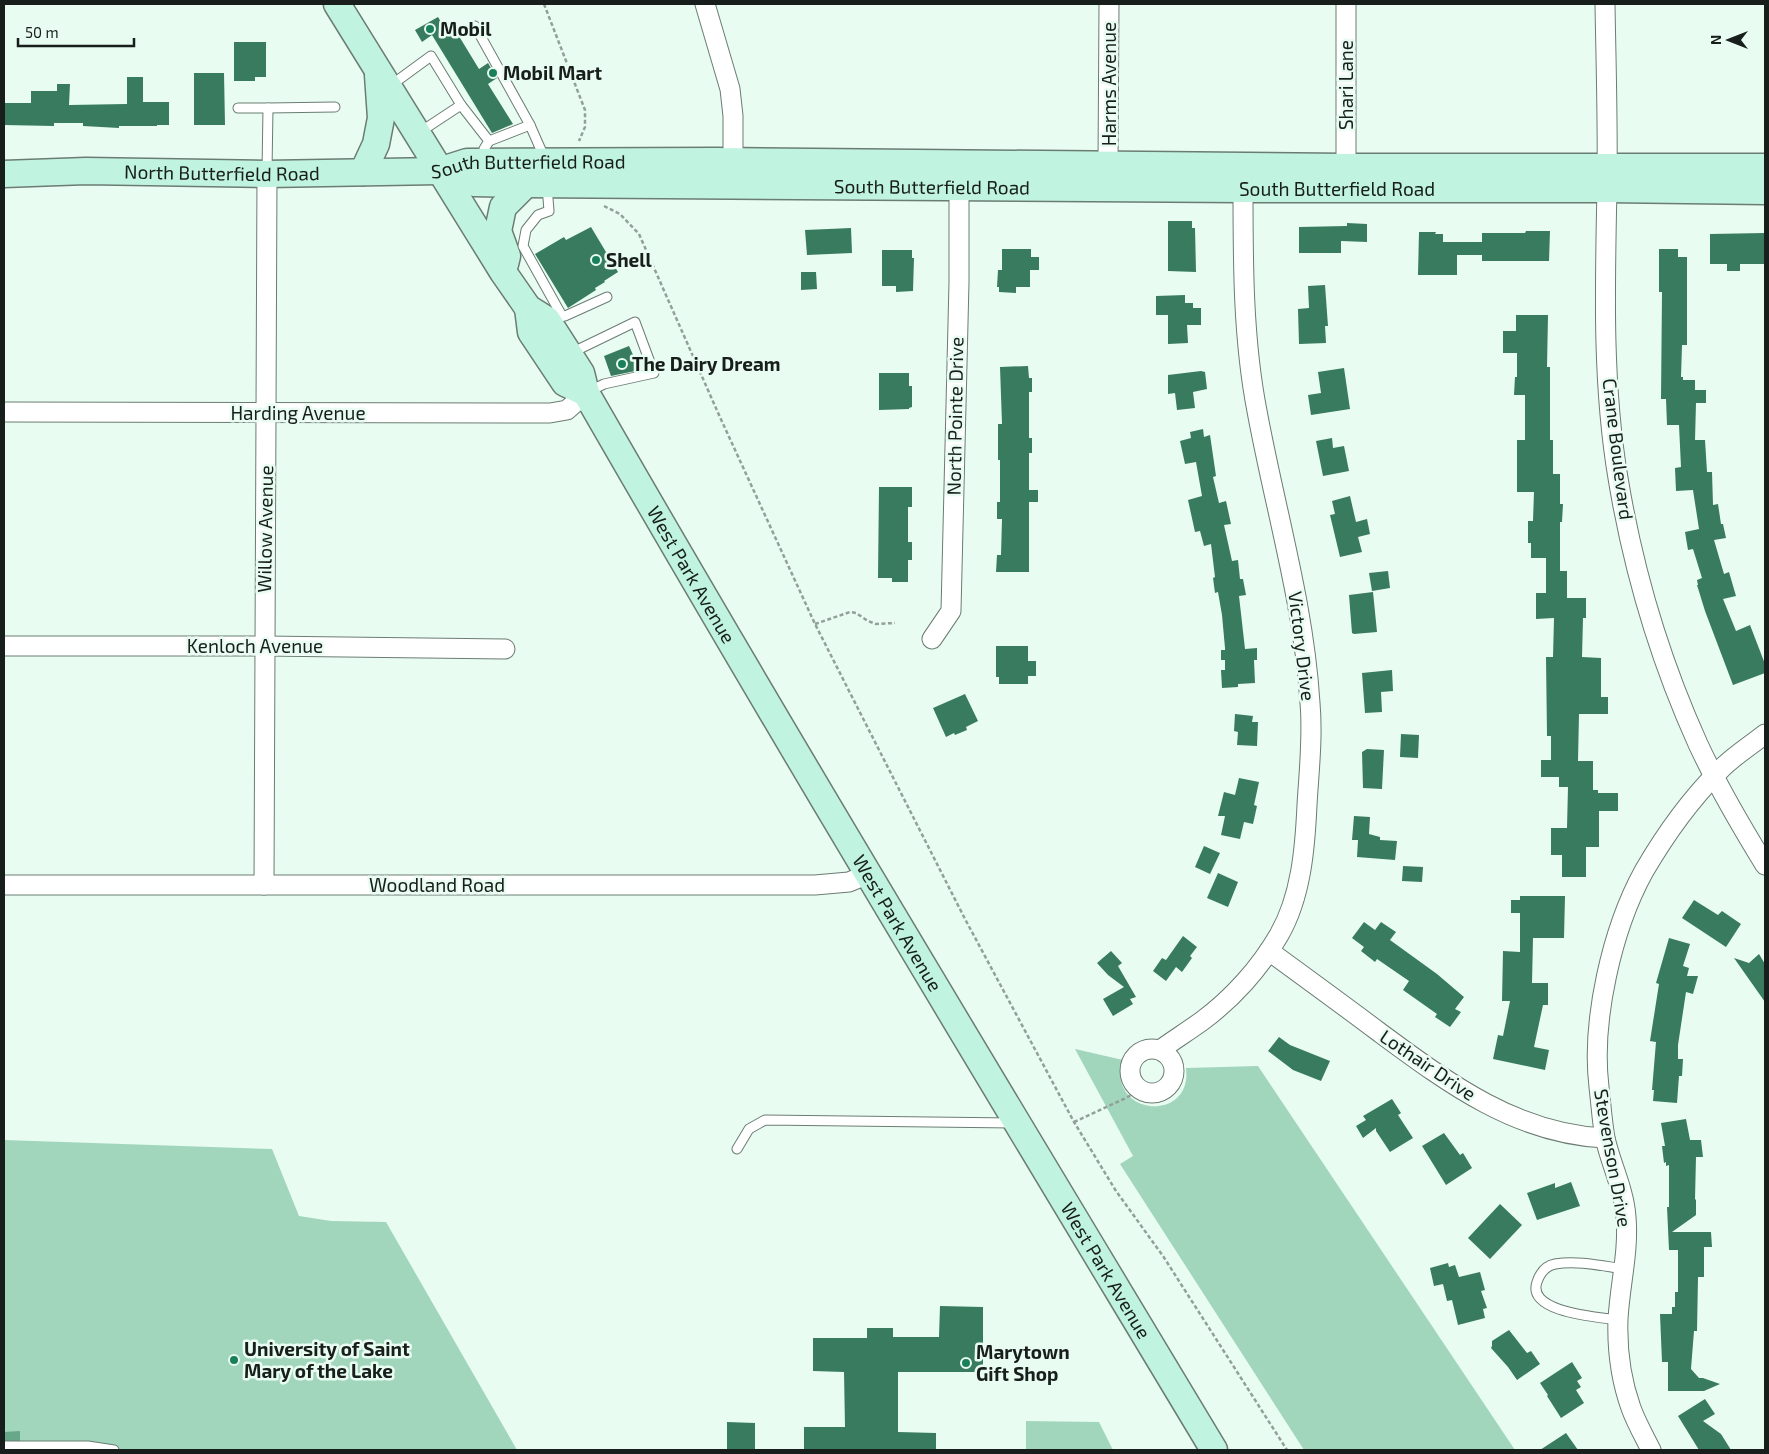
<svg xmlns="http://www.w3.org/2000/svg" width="1769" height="1454" font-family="'Exo 2',sans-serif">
	<rect width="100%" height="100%" fill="#e9fcf2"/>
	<g fill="#a1d6bc">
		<path d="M1075,1049L1123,1060C1122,1066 1120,1074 1121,1080C1127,1114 1181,1116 1186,1080C1187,1076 1186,1072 1186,1068L1258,1066L1515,1450H1304L1120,1164L1133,1156Z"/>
		<polygon points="4,1140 272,1149 299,1216 331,1221 386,1222 517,1450 25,1450 4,1446"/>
		<polygon points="1026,1421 1099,1422 1113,1450 1026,1450"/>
	</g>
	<polygon fill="#66a889" points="20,1431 20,1450 4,1450 4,1432"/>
	<g fill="#387b5e">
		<polygon points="438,17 447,32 454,28 479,69 488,63 497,78 488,84 513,124 492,133 432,35 422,42 415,30"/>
		<polygon points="234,42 266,42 266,77 255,77 255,81 234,81"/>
		<polygon points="194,73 224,73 225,125 194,125"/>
		<polygon points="127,77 143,77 143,102 169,102 169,125 157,125 157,126 119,126 119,128 83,126 83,123 54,123 54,126 4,125 4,103 31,103 31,91 57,91 57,84 70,84 69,105 127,104"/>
		<polygon points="1168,221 1192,221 1192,228 1195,228 1196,272 1168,271"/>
		<polygon points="1347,223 1367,224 1367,242 1341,241 1341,253 1299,253 1299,227 1347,226"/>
		<polygon points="591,227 618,272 604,281 605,282 595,288 596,290 568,308 535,254 564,237 566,240"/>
		<polygon points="851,228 852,253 807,255 805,230"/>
		<polygon points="1526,231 1550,231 1549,261 1482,261 1482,255 1457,255 1457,275 1418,275 1419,232 1436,232 1435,234 1443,234 1443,242 1482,242 1482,233 1525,233"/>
		<polygon points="1765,233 1765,264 1740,264 1740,271 1727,271 1727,264 1710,264 1710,234"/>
		<polygon points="1002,249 1031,249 1031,257 1039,257 1039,270 1030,270 1030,287 1016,287 1016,293 999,292 999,287 997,287 998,270 1002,270"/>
		<polygon points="1659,249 1678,249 1678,257 1687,257 1687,345 1682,345 1681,377 1683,377 1683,380 1695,380 1695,390 1706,390 1706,403 1696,403 1695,440 1705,440 1707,472 1712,472 1713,505 1718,504 1721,524 1723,524 1726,538 1714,540 1724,574 1729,572 1736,596 1723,599 1736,631 1750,625 1765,664 1765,673 1733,685 1705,611 1697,585 1698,585 1697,580 1702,578 1693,549 1688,550 1685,532 1699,529 1693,490 1676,491 1675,468 1681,467 1679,425 1667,425 1666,399 1661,399 1662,292 1659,292"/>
		<polygon points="882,250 912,250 912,258 914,258 913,291 896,292 896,286 882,286"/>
		<polygon points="801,272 816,272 817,289 801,290"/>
		<polygon points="1325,285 1328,326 1325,326 1326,343 1299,344 1298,309 1309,308 1308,286"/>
		<polygon points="1185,295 1185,303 1193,303 1193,308 1201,308 1201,325 1187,325 1188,343 1168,344 1168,315 1156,315 1156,296"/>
		<polygon points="1516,315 1548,315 1547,367 1550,367 1550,440 1553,440 1553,474 1560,474 1560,504 1563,504 1562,522 1560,522 1560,571 1567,571 1567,598 1586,598 1586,618 1583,618 1582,657 1601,658 1601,697 1608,697 1608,714 1579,714 1578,761 1593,761 1593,790 1598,790 1598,793 1618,793 1618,811 1599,811 1599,847 1586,847 1586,877 1562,877 1562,855 1551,855 1551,828 1567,828 1568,787 1559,787 1559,777 1541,777 1541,760 1551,760 1551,736 1547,736 1546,657 1553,657 1554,618 1536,619 1536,593 1546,593 1546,558 1531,558 1531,543 1528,543 1528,521 1533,521 1534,492 1517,492 1517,440 1525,440 1525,395 1514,395 1515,377 1517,377 1517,353 1503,353 1503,331 1516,331"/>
		<polygon points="629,346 640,370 611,376 604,356"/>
		<polygon points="1028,366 1029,378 1032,378 1032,392 1029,392 1029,438 1032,438 1032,453 1029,453 1029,490 1038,490 1038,502 1029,502 1029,572 996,572 997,555 1001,555 1002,519 997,519 997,502 1000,502 1000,460 998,460 998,424 1002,424 1000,367"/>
		<polygon points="1344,368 1350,409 1311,415 1308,395 1321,393 1318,372"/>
		<polygon points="1201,371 1205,372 1207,389 1193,392 1195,408 1177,410 1175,393 1168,394 1168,375"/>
		<polygon points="879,373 909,373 909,386 912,386 912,407 909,408 909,409 879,410"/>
		<polygon points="1203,429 1204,437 1210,435 1216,476 1213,477 1219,503 1226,501 1231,524 1224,525 1232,561 1238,560 1240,579 1243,579 1246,595 1239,596 1245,649 1257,648 1257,660 1254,660 1255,683 1238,684 1238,687 1222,688 1221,670 1225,670 1225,660 1221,660 1221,650 1225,650 1225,648 1222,615 1218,592 1215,593 1213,578 1215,577 1211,544 1204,546 1200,531 1195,532 1188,500 1202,496 1196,462 1185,464 1180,441 1191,438 1190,432"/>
		<polygon points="1332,438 1333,448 1344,446 1349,471 1323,476 1316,441"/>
		<polygon points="879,487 912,487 912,507 908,507 908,542 912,542 912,560 908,560 908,582 892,582 892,578 878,578"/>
		<polygon points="1350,496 1356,522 1367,519 1370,534 1358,537 1362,552 1340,557 1330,515 1335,514 1332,501"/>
		<polygon points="1388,571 1390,588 1372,591 1369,573"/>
		<polygon points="1373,592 1377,632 1354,634 1352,633 1349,595"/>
		<polygon points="996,646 1028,646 1028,661 1036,661 1036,676 1028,676 1028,684 999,684 999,677 996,677"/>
		<polygon points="1392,670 1393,691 1381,692 1382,712 1365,713 1362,673"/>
		<polygon points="965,694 978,721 966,727 967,730 955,735 954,733 946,737 933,708"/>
		<polygon points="1235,714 1253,716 1252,722 1258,722 1257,746 1237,745 1238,732 1234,731"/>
		<polygon points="1401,734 1419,735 1418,758 1400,757"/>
		<polygon points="1367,749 1384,750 1382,789 1363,788 1362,752"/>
		<polygon points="1239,778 1259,782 1254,805 1257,806 1253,824 1244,822 1240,839 1221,835 1225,816 1218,816 1224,792 1235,795"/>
		<polygon points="1354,816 1370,817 1369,834 1380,837 1380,840 1397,841 1395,860 1357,857 1358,840 1352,840"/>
		<polygon points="1204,846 1220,853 1210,874 1195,867"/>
		<polygon points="1403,866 1423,867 1422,882 1402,881"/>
		<polygon points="1218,873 1238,882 1228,907 1207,898"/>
		<polygon points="1520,896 1565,896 1564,938 1533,938 1532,983 1548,983 1548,1005 1543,1005 1534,1047 1549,1050 1545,1070 1493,1059 1498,1035 1503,1036 1510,1001 1502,1001 1503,951 1520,952 1520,913 1511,913 1511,900 1520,900"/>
		<polygon points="1694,900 1718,915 1722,911 1741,924 1726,947 1682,918"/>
		<polygon points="1364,922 1375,930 1381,922 1396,932 1390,940 1437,974 1464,997 1455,1009 1461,1012 1450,1027 1435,1017 1437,1014 1403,990 1409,981 1377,959 1375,962 1361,951 1364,947 1352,938"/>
		<polygon points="1183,936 1197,947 1190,956 1192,958 1182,972 1176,967 1166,981 1153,971 1162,958 1166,960"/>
		<polygon points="1669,938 1690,944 1683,966 1689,968 1687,976 1698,976 1693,994 1686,992 1678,1045 1678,1059 1683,1059 1682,1076 1679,1076 1677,1103 1653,1101 1654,1090 1652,1090 1656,1042 1650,1041 1659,984 1656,983"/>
		<polygon points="1111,951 1122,963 1118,966 1136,997 1130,999 1133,1004 1113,1016 1103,999 1124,987 1108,975 1097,963"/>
		<polygon points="1759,954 1765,964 1765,1002 1734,958 1749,963"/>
		<polygon points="1279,1037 1290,1045 1330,1061 1321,1081 1293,1070 1268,1051"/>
		<polygon points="1392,1099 1401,1113 1398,1115 1413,1138 1390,1152 1376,1131 1376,1128 1363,1138 1356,1126 1366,1120 1363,1116"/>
		<polygon points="1686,1119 1690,1140 1701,1140 1703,1157 1696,1157 1695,1199 1696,1200 1696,1215 1672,1232 1711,1232 1712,1247 1704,1247 1704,1277 1698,1277 1697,1331 1694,1331 1691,1369 1699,1378 1703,1378 1720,1384 1704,1391 1668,1391 1668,1362 1662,1362 1660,1314 1672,1314 1672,1307 1675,1307 1675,1292 1678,1292 1678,1250 1669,1250 1667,1207 1669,1207 1669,1165 1666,1166 1666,1162 1664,1163 1662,1146 1665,1146 1661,1123"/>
		<polygon points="1444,1133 1460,1155 1463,1153 1472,1168 1446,1185 1422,1146"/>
		<polygon points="1571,1182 1580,1206 1537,1220 1527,1193 1555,1183 1555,1188"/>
		<polygon points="1500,1204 1522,1225 1490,1259 1468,1238"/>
		<polygon points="1448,1263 1449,1267 1455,1265 1459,1277 1480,1272 1485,1290 1481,1291 1487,1308 1483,1309 1485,1318 1458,1325 1452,1300 1447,1301 1443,1284 1434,1286 1430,1268"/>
		<polygon points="940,1306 983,1307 983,1372 898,1372 898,1432 936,1433 936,1450 804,1450 804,1427 845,1427 844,1372 813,1371 813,1338 867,1338 867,1328 893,1328 893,1337 939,1337"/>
		<polygon points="1509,1330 1527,1353 1531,1351 1540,1364 1517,1380 1508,1367 1491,1348 1492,1346 1492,1341"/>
		<polygon points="1572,1362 1582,1378 1577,1381 1581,1387 1576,1390 1584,1403 1561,1418 1547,1396 1548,1395 1540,1383"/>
		<polygon points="1705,1399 1715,1414 1703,1421 1721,1434 1731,1450 1699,1450 1678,1416"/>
		<polygon points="727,1422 755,1423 755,1450 727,1450"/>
		<polygon points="1566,1433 1578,1450 1540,1450"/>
	</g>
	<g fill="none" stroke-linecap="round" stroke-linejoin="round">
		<g stroke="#6b7c73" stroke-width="11">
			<g id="lane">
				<polyline points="475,26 530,125 541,150 541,159"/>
				<polyline points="390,86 431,56 461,105 489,141 484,149 485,159"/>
				<polyline points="238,108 268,108 267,171"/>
				<polyline points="268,108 335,107"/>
				<polyline points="420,132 461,105"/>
				<polyline points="489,141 530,125"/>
				<polyline points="547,186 549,211 538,215 526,230 523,246 562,316"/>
				<polyline points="557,318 565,316 607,297"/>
				<polyline points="571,353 635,322 654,373 604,384 588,392"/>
				<polyline points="737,1149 749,1129 765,1120 1013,1123"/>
				<path d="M1618,1320C1600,1317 1526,1313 1537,1282C1540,1273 1545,1266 1555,1264C1577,1260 1603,1266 1624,1269"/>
				<polyline points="4,1446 88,1446 114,1450"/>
			</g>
		</g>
		<g stroke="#6b7c73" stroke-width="21">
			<g id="street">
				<polyline points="705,4 730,89 733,116 733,161"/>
				<path d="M1605,4C1606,65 1608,126 1607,188C1605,284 1602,383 1618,478C1633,569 1660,660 1698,744C1717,785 1741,826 1765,865"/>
				<polyline points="1108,165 1109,4"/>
				<polyline points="1346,167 1346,4"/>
				<polyline points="4,412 550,413 567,410 586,393"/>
				<polyline points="932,639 951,611 959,282 959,187"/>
				<polyline points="4,646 264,646 505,649"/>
				<polyline points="4,885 815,885 849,882 868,874"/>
				<polyline points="264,885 267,174"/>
				<path d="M1269,951C1306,978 1343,1005 1379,1032C1448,1083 1516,1134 1605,1138"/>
				<circle cx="1152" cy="1071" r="22"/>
				<path d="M1160,1050C1174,1040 1188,1031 1202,1021C1232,999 1260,968 1279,935C1301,897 1305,849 1307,805C1309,771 1313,737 1310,703C1304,604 1275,509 1257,411C1243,339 1243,263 1243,189"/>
				<path d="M1651,1450C1644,1436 1636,1422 1631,1408C1621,1380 1617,1347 1618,1319C1620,1284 1629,1251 1626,1217C1624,1189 1611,1165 1605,1138C1602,1121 1601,1104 1599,1087C1591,1021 1612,929 1644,871C1665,835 1690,800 1719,771C1732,757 1750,746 1765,734"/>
			</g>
		</g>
		<g stroke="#6b7c73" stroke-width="29">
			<g id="secondary">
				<path id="s1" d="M337,4L503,272L528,308L547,320L581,373L586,393C790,748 1003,1099 1214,1450"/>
				<path id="s2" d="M439,171L474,183L526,184L1243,189H1607L1765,191"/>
				<polyline points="363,172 376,144 381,118 378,75"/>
				<path id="s3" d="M4,174L86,171L267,174L439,171L467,162L716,161L1346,167H1765"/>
				<polyline points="505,264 507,256 498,231 503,207 526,184"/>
				<polyline points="528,308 531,332 565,383 586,393"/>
			</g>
		</g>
		<g stroke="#92a099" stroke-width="2.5" stroke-dasharray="4 2.5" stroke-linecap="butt">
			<polyline points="544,4 585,110 585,127 579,141"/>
			<polyline points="604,206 620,214 639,234 719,415 815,624 965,919 1074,1122 1116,1191 1163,1256 1287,1450"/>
			<polyline points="815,624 850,612 856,613 868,621 876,624 895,623"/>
			<polyline points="1074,1122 1126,1098 1139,1090"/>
		</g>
		<use href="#lane" stroke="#fff" stroke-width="9"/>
		<use href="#street" stroke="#fff" stroke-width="19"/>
		<use href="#secondary" stroke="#c1f3e1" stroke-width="26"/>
	</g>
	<g fill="#19805b" stroke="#e9fcf2" stroke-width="2">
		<circle cx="430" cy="29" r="5"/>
		<circle cx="493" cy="73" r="5"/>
		<circle cx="596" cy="260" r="5"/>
		<circle cx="622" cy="364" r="5"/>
		<circle cx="234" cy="1360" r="5"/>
		<circle cx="966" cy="1363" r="5"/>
	</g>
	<g text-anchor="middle" stroke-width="5" stroke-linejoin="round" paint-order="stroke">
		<g font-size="19" font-weight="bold" fill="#171e1b" stroke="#e9fcf2" text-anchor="start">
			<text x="440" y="36">Mobil</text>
			<text x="503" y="80">Mobil Mart</text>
			<text x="606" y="267">Shell</text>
			<text x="632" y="371">The Dairy Dream</text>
			<text x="244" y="1356">University of Saint<tspan x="244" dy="22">Mary of the Lake</tspan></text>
			<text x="976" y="1359">Marytown<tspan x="976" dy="22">Gift Shop</tspan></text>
		</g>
		<g font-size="19" fill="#171e1b" stroke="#e9fcf2">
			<text transform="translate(1109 84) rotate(-90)" y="7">Harms Avenue</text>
			<text transform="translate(1346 85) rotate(-90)" y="7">Shari Lane</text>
			<text dy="7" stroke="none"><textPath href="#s3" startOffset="525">South Butterfield Road</textPath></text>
			<text dy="7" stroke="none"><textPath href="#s3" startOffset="218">North Butterfield Road</textPath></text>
			<text dy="7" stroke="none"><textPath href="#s2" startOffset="495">South Butterfield Road</textPath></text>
			<text dy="7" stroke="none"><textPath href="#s2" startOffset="900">South Butterfield Road</textPath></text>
			<text x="298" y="420">Harding Avenue</text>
			<text transform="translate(955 416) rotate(-89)" y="7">North Pointe Drive</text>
			<text transform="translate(1618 449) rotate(83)" y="7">Crane Boulevard</text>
			<text transform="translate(265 529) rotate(-89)" y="7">Willow Avenue</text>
			<text dy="7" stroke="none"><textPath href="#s1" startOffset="675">West Park Avenue</textPath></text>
			<text x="255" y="653">Kenloch Avenue</text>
			<text transform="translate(1302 646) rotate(83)" y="7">Victory Drive</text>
			<text x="437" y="892">Woodland Road</text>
			<text dy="7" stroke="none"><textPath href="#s1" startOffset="1080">West Park Avenue</textPath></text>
			<text transform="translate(1428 1065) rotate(34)" y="7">Lothair Drive</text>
			<text transform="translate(1613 1158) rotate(80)" y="7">Stevenson Drive</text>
			<text dy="7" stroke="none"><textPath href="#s1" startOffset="1485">West Park Avenue</textPath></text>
		</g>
	</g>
	<rect width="1769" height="1454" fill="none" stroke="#171e1b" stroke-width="10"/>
	<g transform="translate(1729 40) rotate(270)" stroke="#e9fcf2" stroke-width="4" paint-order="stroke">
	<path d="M0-4L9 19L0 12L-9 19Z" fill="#171e1b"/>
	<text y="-8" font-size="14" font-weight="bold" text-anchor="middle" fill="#171e1b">N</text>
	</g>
	<path d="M18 38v8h116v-8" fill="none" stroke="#171e1b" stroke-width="2.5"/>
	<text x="25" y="38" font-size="15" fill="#171e1b" stroke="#e9fcf2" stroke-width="4" paint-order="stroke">50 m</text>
</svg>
